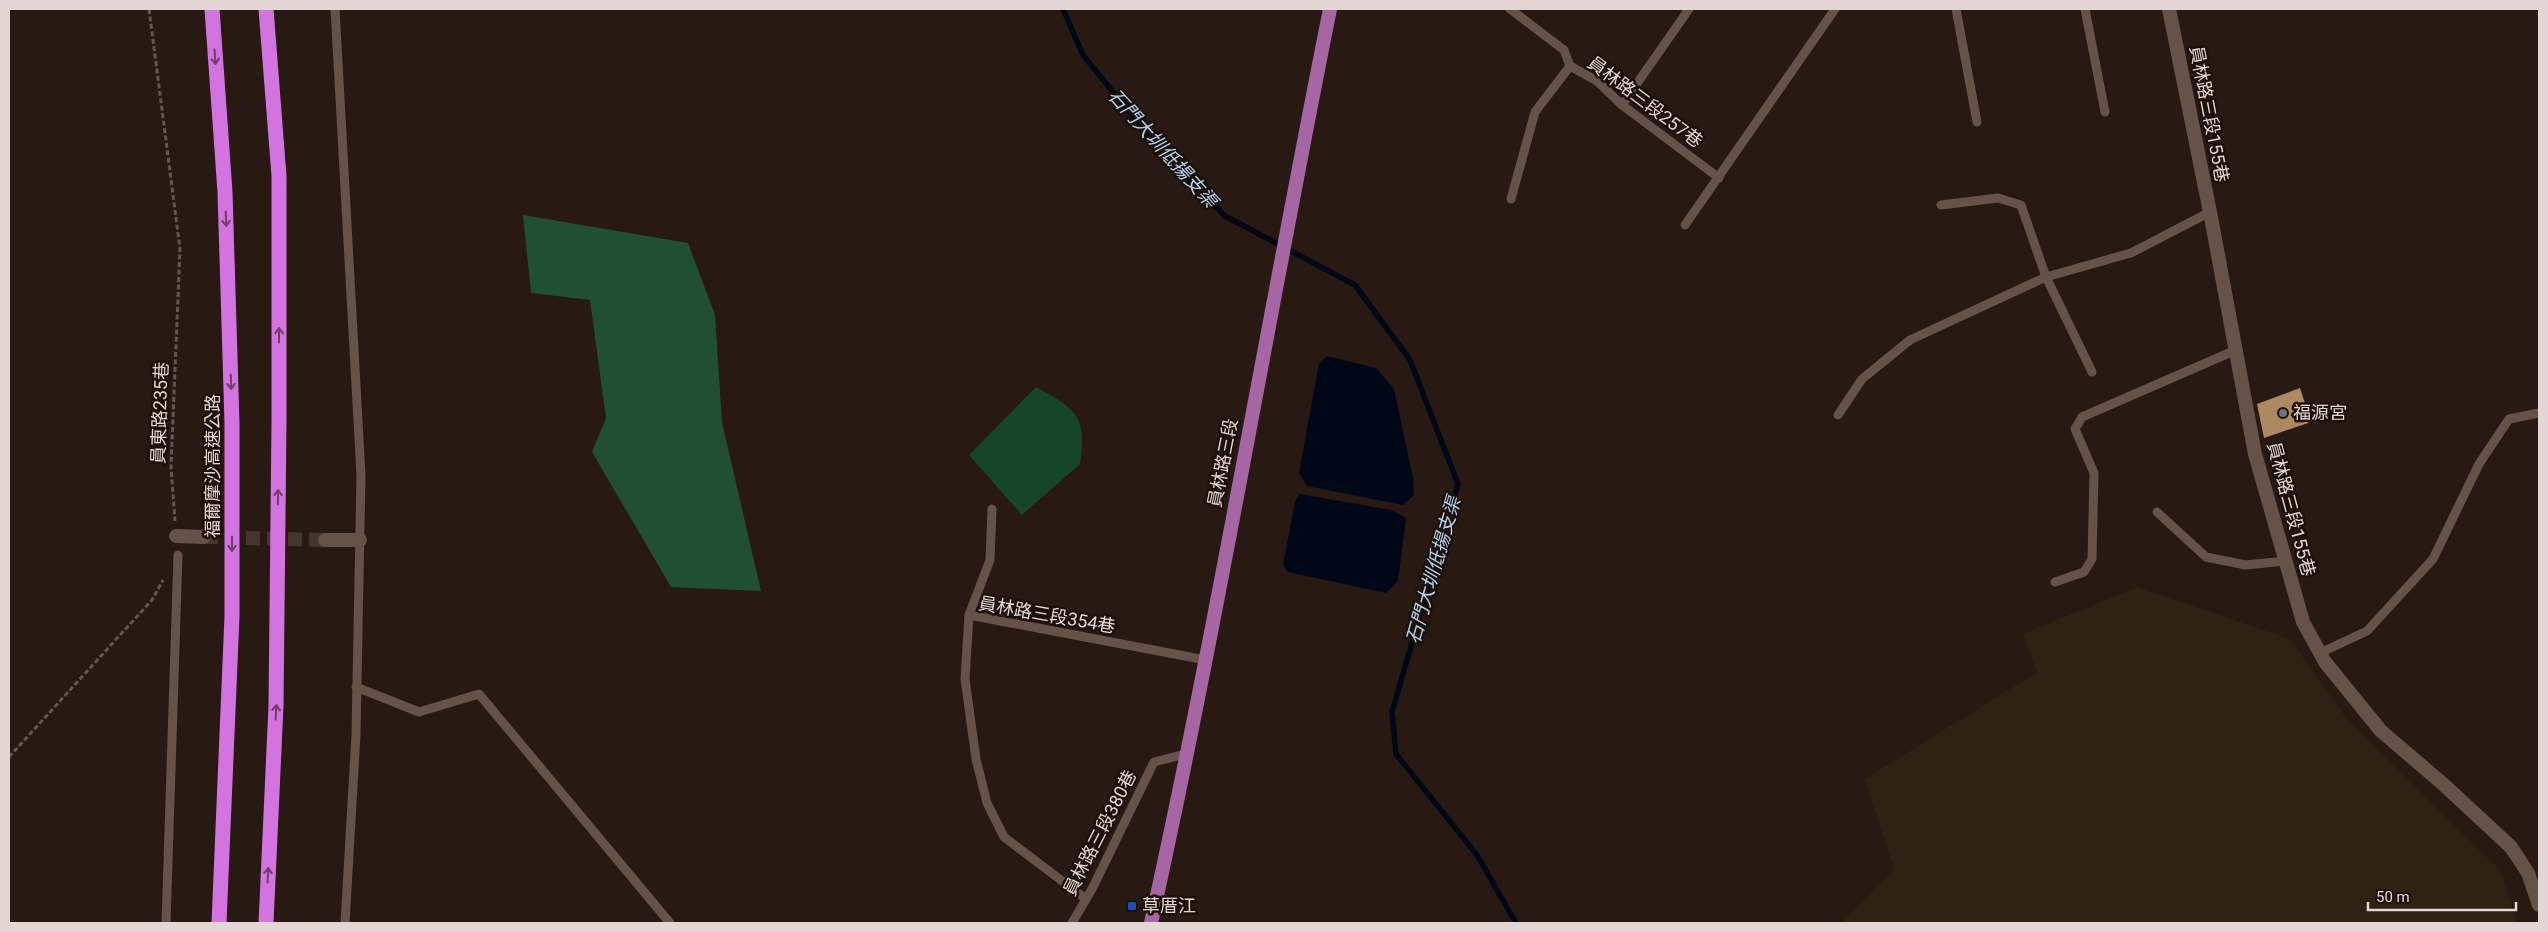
<svg xmlns="http://www.w3.org/2000/svg" width="2548" height="932" font-family="Roboto,'Noto Sans TC',sans-serif">
	<rect width="100%" height="100%" fill="#281912"/>
	<polygon fill="#2d2213" points="2137,587 2290,639 2347,719 2501,871 2517,923 1841,923 1894,869 1865,779 2037,672 2023,634"/>
	<path fill="#17452a" d="M1036,387C1077,409 1087,417 1080,464L1022,515L969,455Z"/>
	<polygon fill="#204f33" points="523,215 688,243 715,315 722,422 761,591 671,587 592,452 606,418 590,300 531,293"/>
	<g fill="#000716">
		<polygon points="1327,356 1376,368 1394,389 1413,478 1414,495 1403,505 1307,486 1299,473 1319,364"/>
		<polygon points="1299,494 1391,510 1406,518 1398,581 1386,593 1288,572 1283,565 1295,502"/>
	</g>
	<g fill="none" stroke-linecap="round" stroke-linejoin="round">
		<polyline stroke="#000716" stroke-width="5.5" points="1063,9 1083,55 1161,151 1225,216 1355,285 1410,360 1458,484 1392,712 1396,754 1477,855 1516,923"/>
	</g>
	<polygon fill="#ac8960" points="2300,388 2311,422 2264,438 2257,404"/>
	<g fill="none" stroke-linecap="round" stroke-linejoin="round">
		<polyline stroke="#44362f" stroke-width="14" stroke-dasharray="14 7" stroke-linecap="butt" points="204,537 325,540"/>
		<g stroke="#63564f" stroke-width="3" stroke-dasharray="5 2.5" stroke-linecap="butt">
			<polyline points="149,9 180,249 171,467 175,521"/>
			<polyline points="9,757 152,600 163,580"/>
		</g>
		<g stroke="#655249" stroke-width="9">
			<polyline points="335,9 361,475 356,735 345,923"/>
			<polyline points="1510,9 1564,50 1570,66 1597,81 1622,105 1719,178"/>
			<polyline points="1956,9 1977,122"/>
			<polyline points="2085,9 2105,112"/>
			<polyline points="1622,105 1689,9"/>
			<polyline points="1511,199 1535,112 1570,66"/>
			<polyline points="1941,205 1998,198 2021,205 2046,277 2092,372"/>
			<polyline points="1685,225 1835,9"/>
			<polyline points="1838,415 1862,379 1910,340 2046,277 2131,253 2210,212"/>
			<polyline points="2157,512 2206,557 2246,565 2285,561"/>
			<polyline points="2055,582 2084,572 2092,559 2094,473 2075,429 2082,417 2236,350"/>
			<polyline points="969,615 990,560 992,509"/>
			<polyline points="2320,653 2367,631 2433,559 2479,464 2509,419 2539,413"/>
			<polyline points="356,687 419,712 479,694 670,923"/>
			<polyline points="1086,899 1004,837 987,803 976,759 965,679 969,615 1206,660"/>
			<polyline points="166,923 178,555"/>
			<polyline points="1072,923 1092,889 1154,762 1189,753"/>
		</g>
		<g stroke="#655249" stroke-width="14">
			<polyline points="2169,9 2210,212 2255,454 2303,622 2325,662 2381,731 2443,784 2511,847 2528,873 2539,905"/>
			<polyline points="176,536 204,537"/>
			<polyline points="325,540 360,540"/>
		</g>
		<path stroke="#a666a3" stroke-width="14" d="M1151,923C1218,620 1269,313 1330,9"/>
		<g stroke="#d273df" stroke-width="15">
			<polyline points="212,9 225,192 232,423 232,616 219,923"/>
			<polyline points="266,923 276,706 279,422 279,176 266,9"/>
		</g>
	</g>
	<defs><path id="oneway-shaft" d="M-6 0H5M1.5-3L5.5 0L1.5 3" fill="none" stroke-width="1.6" stroke-linecap="round" stroke-linejoin="round" transform="scale(1.25)"/></defs>
	<g stroke="#703c69">
		<use href="#oneway-shaft" transform="translate(215 57) rotate(86)"/>
		<use href="#oneway-shaft" transform="translate(226 219) rotate(88)"/>
		<use href="#oneway-shaft" transform="translate(279 335) rotate(-90)"/>
		<use href="#oneway-shaft" transform="translate(231 382) rotate(88)"/>
		<use href="#oneway-shaft" transform="translate(278 497) rotate(-89)"/>
		<use href="#oneway-shaft" transform="translate(232 544) rotate(90)"/>
		<use href="#oneway-shaft" transform="translate(276 712) rotate(-87)"/>
		<use href="#oneway-shaft" transform="translate(268 875) rotate(-87)"/>
	</g>
	<circle fill="#6b7280" stroke="#1f0f09" stroke-width="2" cx="2283" cy="413" r="5"/>
	<rect fill="#1a4fb4" stroke="#1f0f09" stroke-width="2" x="1127" y="901" width="10" height="10" rx="2.5"/>
	<g text-anchor="middle" stroke-width="5" stroke-linejoin="round" paint-order="stroke">
		<g font-size="18" fill="#e2d7d2" stroke="#1f0f09">
			<text transform="translate(1645 102) rotate(37)" y="6">員林路三段257巷</text>
			<text transform="translate(2209 114) rotate(79)" y="6">員林路三段155巷</text>
			<text transform="translate(160 413) rotate(-88)" y="6">員東路235巷</text>
			<text transform="translate(1223 463) rotate(-79)" y="6">員林路三段</text>
			<text transform="translate(213 466) rotate(-90)" y="6">福爾摩沙高速公路</text>
			<text transform="translate(2291 509) rotate(75)" y="6">員林路三段155巷</text>
			<text transform="translate(1047 615) rotate(10)" y="6">員林路三段354巷</text>
			<text transform="translate(1100 833) rotate(-63)" y="6">員林路三段380巷</text>
		</g>
		<g font-size="18" fill="#e2d7d2" stroke="#1f0f09" text-anchor="start">
			<text x="2293" y="419">福源宮</text>
			<text x="1142" y="912">草厝江</text>
		</g>
		<g font-size="19" font-style="italic" fill="#aed4f4" stroke="#1f0f09">
			<text transform="translate(1163 148) rotate(48)" y="7">石門大圳低揚支渠</text>
			<text transform="translate(1433 570) rotate(-74)" y="7">石門大圳低揚支渠</text>
		</g>
	</g>
	<rect width="2548" height="932" fill="none" stroke="#e2d7d2" stroke-width="20"/>
	<path d="M2368 902v8h148v-8" fill="none" stroke="#e2d7d2" stroke-width="2.5"/>
	<text x="2376" y="902" font-size="15" fill="#e2d7d2" stroke="#1f0f09" stroke-width="4" paint-order="stroke">50 m</text>
</svg>
